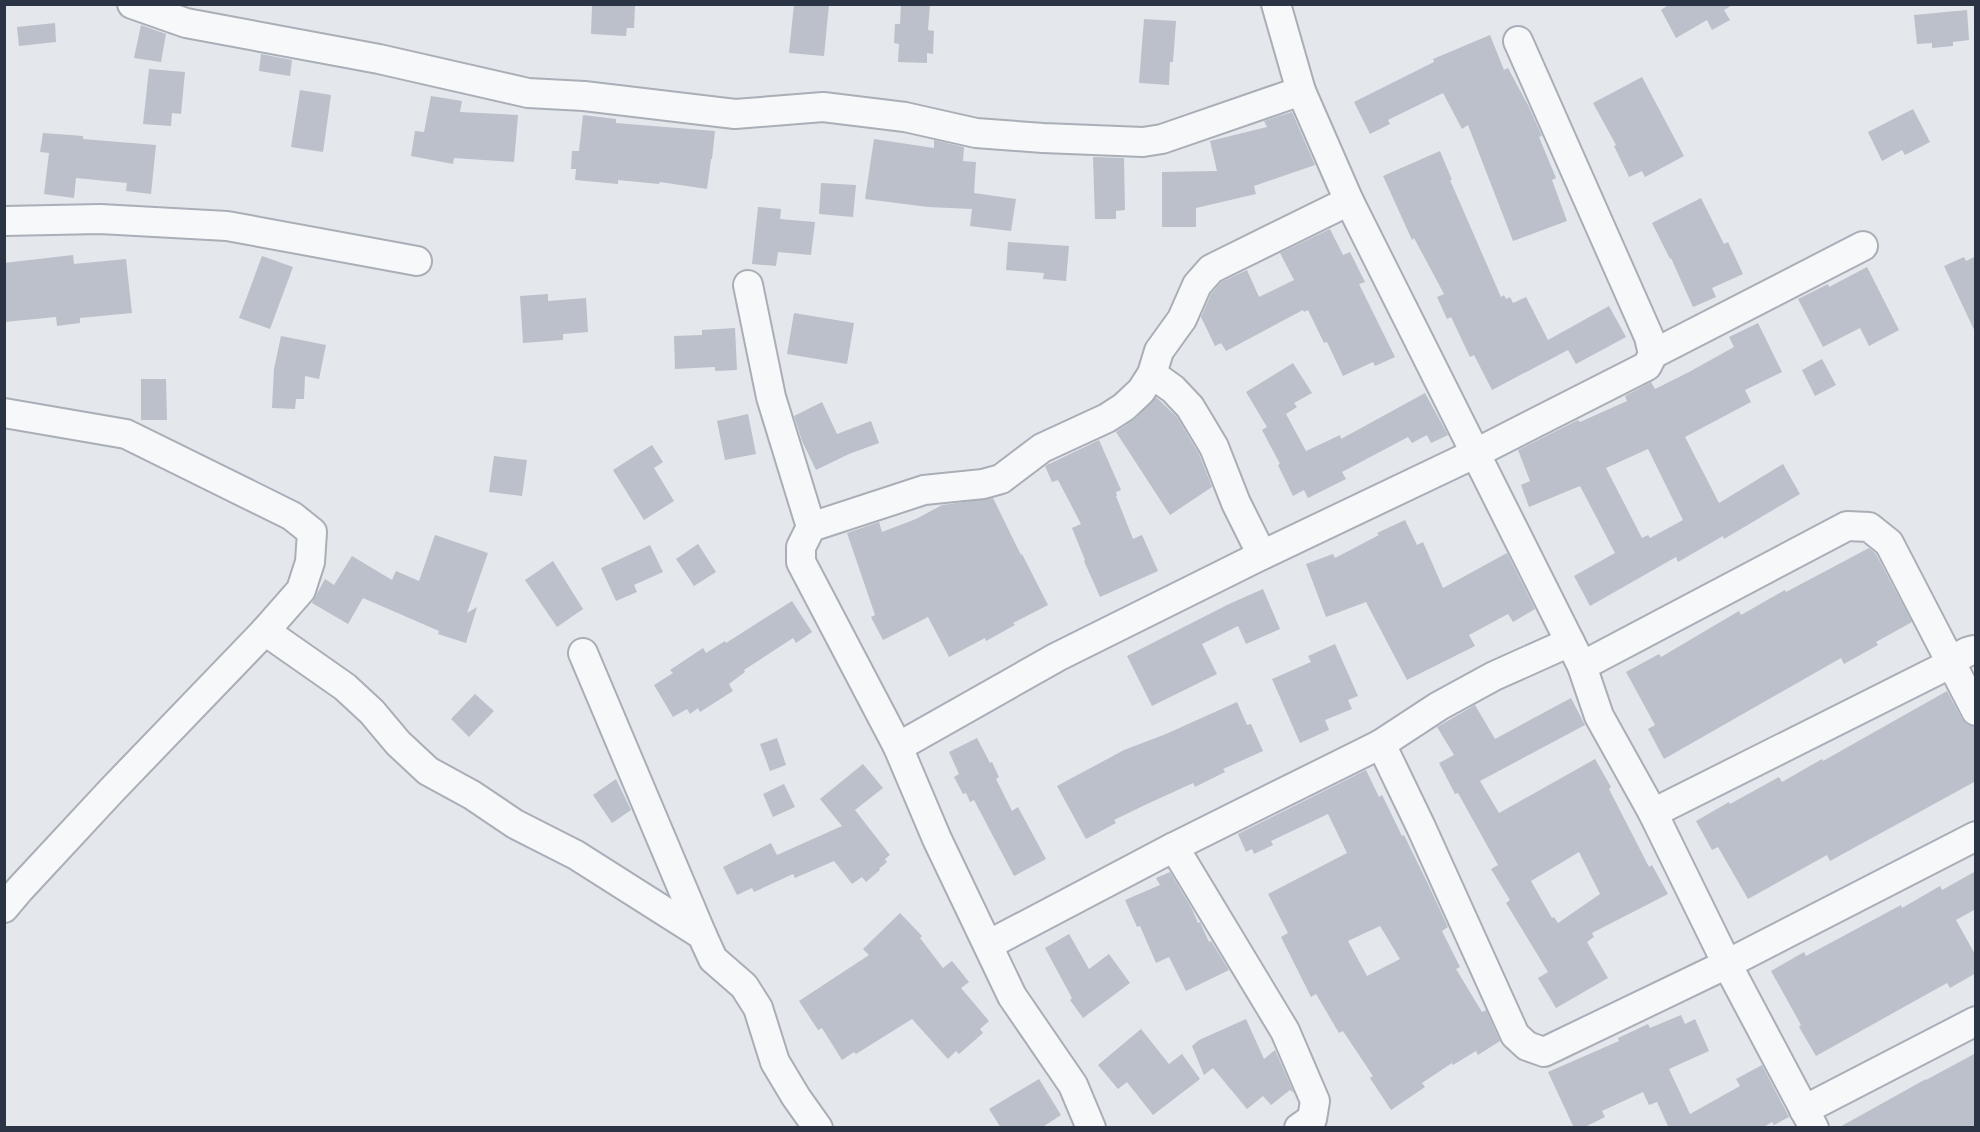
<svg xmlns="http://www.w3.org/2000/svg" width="1980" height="1132" font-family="Manrope,sans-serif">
	<rect width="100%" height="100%" fill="#e4e7ec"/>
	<g fill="#bbc0ca" fill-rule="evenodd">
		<polygon points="603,4 635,6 634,28 627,28 626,36 591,34 592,6 603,6"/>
		<polygon points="794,4 829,4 824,56 789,53"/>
		<polygon points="901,4 930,4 928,30 934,31 933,54 927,53 927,63 898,62 899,44 894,43 895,24 900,24"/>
		<polygon points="1670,4 1734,4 1724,10 1730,20 1712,30 1707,20 1676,38 1661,10"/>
		<polygon points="1967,10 1969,40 1953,42 1953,46 1932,48 1932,43 1917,44 1914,15"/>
		<polygon points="1144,19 1176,21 1173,62 1170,62 1169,85 1139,83"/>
		<polygon points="55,23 56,42 19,46 17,27"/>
		<polygon points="141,25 166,34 161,62 134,58"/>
		<polygon points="1490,35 1504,70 1508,68 1529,107 1542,136 1539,137 1556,178 1552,180 1567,221 1513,241 1468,125 1462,129 1443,93 1388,120 1390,124 1370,134 1354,102 1434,62 1433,59"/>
		<polygon points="261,54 292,60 290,76 259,71"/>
		<polygon points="149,69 185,72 181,114 172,113 171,126 143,124"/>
		<polygon points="1642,77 1684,156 1645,177 1642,171 1629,177 1614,146 1616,145 1593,103"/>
		<polygon points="300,90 331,95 323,152 291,147"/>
		<polygon points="431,96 462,101 460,112 518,115 514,162 454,158 453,164 411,156 415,131 424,132"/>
		<polygon points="1913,109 1930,142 1905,155 1902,150 1882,161 1868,132"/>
		<polygon points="1292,112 1315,165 1254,186 1256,194 1196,208 1196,227 1162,227 1162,172 1217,171 1210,141 1267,127 1264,121"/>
		<polygon points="583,115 616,119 616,123 715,131 712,159 711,159 707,189 660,182 659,184 618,180 618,184 575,180 576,169 571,169 572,151 579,151"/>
		<polygon points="43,133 83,136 83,139 156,145 151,194 126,191 127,183 76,178 74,198 44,194 49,153 40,152"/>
		<polygon points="874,139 934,148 934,140 964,147 963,161 976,162 974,193 1016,199 1011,231 970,226 972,209 928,207 865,199"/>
		<polygon points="1440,151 1452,180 1450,180 1501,297 1504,295 1506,299 1510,297 1513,303 1526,297 1548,340 1609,306 1626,337 1576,364 1568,350 1492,390 1474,355 1470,357 1451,317 1447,319 1437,297 1444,294 1414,238 1412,240 1383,176"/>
		<polygon points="1093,157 1124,158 1125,210 1116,211 1116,219 1095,219"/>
		<polygon points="821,183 856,185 853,217 819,214"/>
		<polygon points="1701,198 1724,244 1728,242 1743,274 1712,288 1716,297 1693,307 1671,258 1670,259 1652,223"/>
		<polygon points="758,207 781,209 780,219 815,222 811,255 778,252 776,266 752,264"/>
		<polygon points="1330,229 1343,255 1350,252 1365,282 1359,284 1395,357 1375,366 1373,362 1343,376 1327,342 1324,343 1308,310 1304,312 1303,310 1226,351 1221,343 1215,346 1201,317 1211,294 1221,282 1247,270 1259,297 1294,280 1280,253"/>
		<polygon points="1008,242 1069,246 1066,281 1043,279 1044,273 1006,270"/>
		<polygon points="73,255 74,264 126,259 132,313 80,318 80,323 57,326 56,317 4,322 4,263"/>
		<polygon points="262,256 293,267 270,329 239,318"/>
		<polygon points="1976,256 1976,334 1944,266 1964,257 1966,261"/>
		<polygon points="1867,267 1899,330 1869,346 1860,328 1823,347 1798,299 1828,284 1829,287"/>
		<polygon points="548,294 548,301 586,298 588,332 563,334 563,340 523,343 520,296"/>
		<polygon points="794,313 854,323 847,364 787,354"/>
		<path d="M1758,323L1782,372L1745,390L1751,402L1685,437L1719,503L1783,464L1800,494L1724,539L1723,536L1678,562L1676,557L1590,606L1574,576L1615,553L1580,486L1529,507L1521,485L1530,481L1518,450L1578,420L1580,422L1627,401L1625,396L1651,382L1655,389L1689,372L1734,347L1729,337ZM1648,449L1683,520L1650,538L1648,535L1642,538L1606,468Z"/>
		<polygon points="735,328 737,370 715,371 715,367 675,369 674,336 702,335 702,330"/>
		<polygon points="281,336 326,345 319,379 305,376 304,399 296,399 295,409 272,408 274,369"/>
		<polygon points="1822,359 1836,385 1815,396 1802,370"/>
		<polygon points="1293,363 1312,393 1294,403 1297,407 1286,414 1306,451 1340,435 1341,439 1425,393 1448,435 1431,443 1427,435 1412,443 1408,437 1342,472 1346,479 1308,498 1304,490 1293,496 1278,465 1280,464 1262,430 1267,427 1246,392"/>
		<polygon points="141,379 166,379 167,420 141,420"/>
		<polygon points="1156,397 1177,417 1199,454 1212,487 1170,515 1116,432 1135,419"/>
		<polygon points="822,402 837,434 871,421 879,443 849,454 816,470 802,441 794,416"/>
		<polygon points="748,414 756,454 725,460 717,421"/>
		<polygon points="1099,440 1121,490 1116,492 1117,496 1116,496 1133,539 1142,535 1158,571 1100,597 1084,561 1085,560 1072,528 1081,524 1058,480 1052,482 1045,466"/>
		<polygon points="652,445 663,462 654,468 674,501 644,520 613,470"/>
		<polygon points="494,456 527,460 522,496 489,492"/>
		<polygon points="993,498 1021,555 1022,554 1048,605 1013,623 1015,625 986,641 985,638 949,657 928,617 883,640 871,617 875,615 847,533 879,522 882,532 916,519 942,505"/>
		<polygon points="1405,520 1417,545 1423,542 1443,588 1507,553 1535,609 1513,622 1508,614 1469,635 1475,646 1407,680 1366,602 1326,617 1306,564 1333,554 1335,558 1379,535 1377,533"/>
		<polygon points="435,535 488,553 467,613 477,607 466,643 438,634 439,631 363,598 348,624 312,603 325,579 334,585 352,556 392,580 396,571 419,581"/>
		<polygon points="698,544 716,572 694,586 676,559"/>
		<polygon points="650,545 663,572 634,585 637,592 616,601 601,568"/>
		<polygon points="1869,548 1876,554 1912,622 1876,642 1878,645 1844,664 1841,658 1664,759 1648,729 1655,725 1626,672 1659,654 1661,657 1739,611 1741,615 1785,590 1786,592"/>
		<polygon points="553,561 583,609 557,627 525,580"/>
		<polygon points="1263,589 1280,629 1246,644 1238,626 1202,644 1217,674 1152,706 1127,656 1229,604"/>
		<polygon points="792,601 812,632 796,643 793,638 744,670 745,672 729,684 733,691 700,712 698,708 690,714 687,709 673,717 654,685 673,673 670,670 703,648 706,653 725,641 726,643"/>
		<polygon points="1335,644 1358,696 1348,700 1352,709 1325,720 1329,730 1300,743 1272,679 1311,662 1308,656"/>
		<polygon points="1947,691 1962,719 1968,725 1976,727 1976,781 1830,861 1827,855 1748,899 1718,847 1712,850 1696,821 1729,802 1730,804 1779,777 1782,782 1822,759 1823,761"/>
		<polygon points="475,694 494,711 469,737 451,719"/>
		<path d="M1571,698L1585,725L1480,781L1499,813L1595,759L1611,787L1609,789L1649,867L1652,865L1668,894L1592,933L1594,937L1587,942L1608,978L1556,1008L1538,978L1548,972L1506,903L1510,900L1491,869L1498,865L1458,793L1455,794L1439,763L1454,755L1437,727L1475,705L1495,739ZM1579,852L1600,894L1558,923L1554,917L1552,918L1531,881Z"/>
		<polygon points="1237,702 1247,725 1251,724 1263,751 1223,769 1225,772 1195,787 1193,783 1145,805 1114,820 1116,823 1086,839 1057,786 1124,750 1166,734"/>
		<polygon points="777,738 786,765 770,771 760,744"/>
		<polygon points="977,738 990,763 992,762 999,777 996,779 1012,811 1018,807 1046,859 1014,876 974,800 970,802 966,793 963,794 954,777 959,774 949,752"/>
		<polygon points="863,764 883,788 855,810 890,855 885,859 887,862 879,869 880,870 866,882 862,877 852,884 834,861 795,878 793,874 754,892 752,888 737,895 723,867 771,843 777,855 842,826 820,799"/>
		<path d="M1366,770L1379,797L1382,795L1402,836L1404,835L1428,884L1448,927L1442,931L1460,967L1456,969L1482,1012L1486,1010L1500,1041L1478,1055L1476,1051L1453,1065L1452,1063L1422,1083L1425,1087L1391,1110L1370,1078L1373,1076L1343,1031L1339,1033L1316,994L1311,997L1281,937L1288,933L1268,894L1347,853L1328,814L1271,841L1273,845L1254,854L1252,849L1246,852L1238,834ZM1380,926L1400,959L1367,976L1348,941Z"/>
		<polygon points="616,779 631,810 612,823 593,795"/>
		<polygon points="784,784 795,807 773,817 763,794"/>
		<polygon points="1976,871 1976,909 1956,920 1976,956 1976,973 1950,988 1947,983 1816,1056 1799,1027 1801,1025 1771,971 1804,952 1806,956 1901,905 1902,908 1940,886 1942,890"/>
		<polygon points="1170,872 1192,909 1198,923 1200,922 1209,942 1211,941 1229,970 1186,991 1169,957 1156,963 1140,926 1137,927 1125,900 1160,885 1156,878"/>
		<polygon points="900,913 922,936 920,938 943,968 952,961 969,982 961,988 989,1021 980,1029 983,1033 959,1054 956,1051 948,1059 912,1019 856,1054 854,1052 842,1060 822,1028 818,1030 799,1001 869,955 863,949"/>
		<polygon points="1069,934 1089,969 1109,954 1130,983 1083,1018 1070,1000 1072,998 1045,948"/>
		<polygon points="1681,1015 1685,1024 1695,1019 1709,1051 1669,1069 1690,1114 1740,1086 1736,1079 1762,1065 1789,1117 1774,1125 1772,1122 1762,1128 1665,1128 1668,1126 1657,1102 1649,1105 1643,1092 1602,1111 1605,1117 1583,1128 1574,1128 1548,1072 1619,1041 1618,1038 1648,1024 1650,1028"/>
		<polygon points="1246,1019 1264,1059 1275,1050 1294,1093 1290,1090 1271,1105 1263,1096 1247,1109 1213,1068 1204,1075 1192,1046 1199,1040"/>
		<polygon points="1141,1029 1169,1064 1182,1054 1200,1079 1153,1115 1127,1082 1118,1089 1098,1065"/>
		<polygon points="1976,1053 1976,1128 1838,1128 1926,1079 1926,1080"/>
		<polygon points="1039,1079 1061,1115 1041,1128 1001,1128 989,1109"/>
	</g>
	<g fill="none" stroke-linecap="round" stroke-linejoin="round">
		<g stroke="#a9aeb7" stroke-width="32">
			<g id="minor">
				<polyline points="132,4 186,23 379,59 528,93 584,96 735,114 823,107 905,117 976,133 1043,138 1143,142 1162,139 1301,91"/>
				<polyline points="1276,4 1301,91 1349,201 1582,666 1599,716 1653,813 1727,964 1814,1128"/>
				<polyline points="4,221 100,219 227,226 417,261"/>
				<polyline points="748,285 771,397 811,527"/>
				<polyline points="1653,354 1863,246"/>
				<polyline points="1152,374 1173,389 1190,407 1214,447 1236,503 1262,555"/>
				<polyline points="4,413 126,434 292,516 312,532 310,562 301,590 265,631 112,790 20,889 4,908"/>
				<polyline points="265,631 345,687 372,712 398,743 428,771 472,795 515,824 576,855 702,935 713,959 744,986 758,1008 775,1062 796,1097 818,1128"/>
				<polyline points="1570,642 1494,676 1439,706 1381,744 1421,827 1515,1035 1527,1046 1544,1052 1727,964 1976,836"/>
				<polyline points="583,653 702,935"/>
				<polyline points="1582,666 1847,526 1869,527 1889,543 1976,711"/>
				<polyline points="898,747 1057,657 1262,555 1474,454 1647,366 1653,354 1649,337 1518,41"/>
				<path d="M1653,813L1952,663C1959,657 1966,650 1976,650"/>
				<polyline points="1174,847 1285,1031 1315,1101 1312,1119 1299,1128"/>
				<polyline points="988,945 1174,847 1381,744"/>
				<polyline points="1804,1110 1976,1021"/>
				<polyline points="1091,1128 1073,1085 1012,996 937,839 898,747 801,562 801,547 811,527 924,490 983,484 1001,479 1042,448 1107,418 1124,407 1141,391 1152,374 1159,351 1182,319 1197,285 1211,269 1349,201"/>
			</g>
		</g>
		<use href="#minor" stroke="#f7f8fa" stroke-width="28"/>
	</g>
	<rect width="1980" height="1132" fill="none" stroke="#2b3445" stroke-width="12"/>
</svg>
